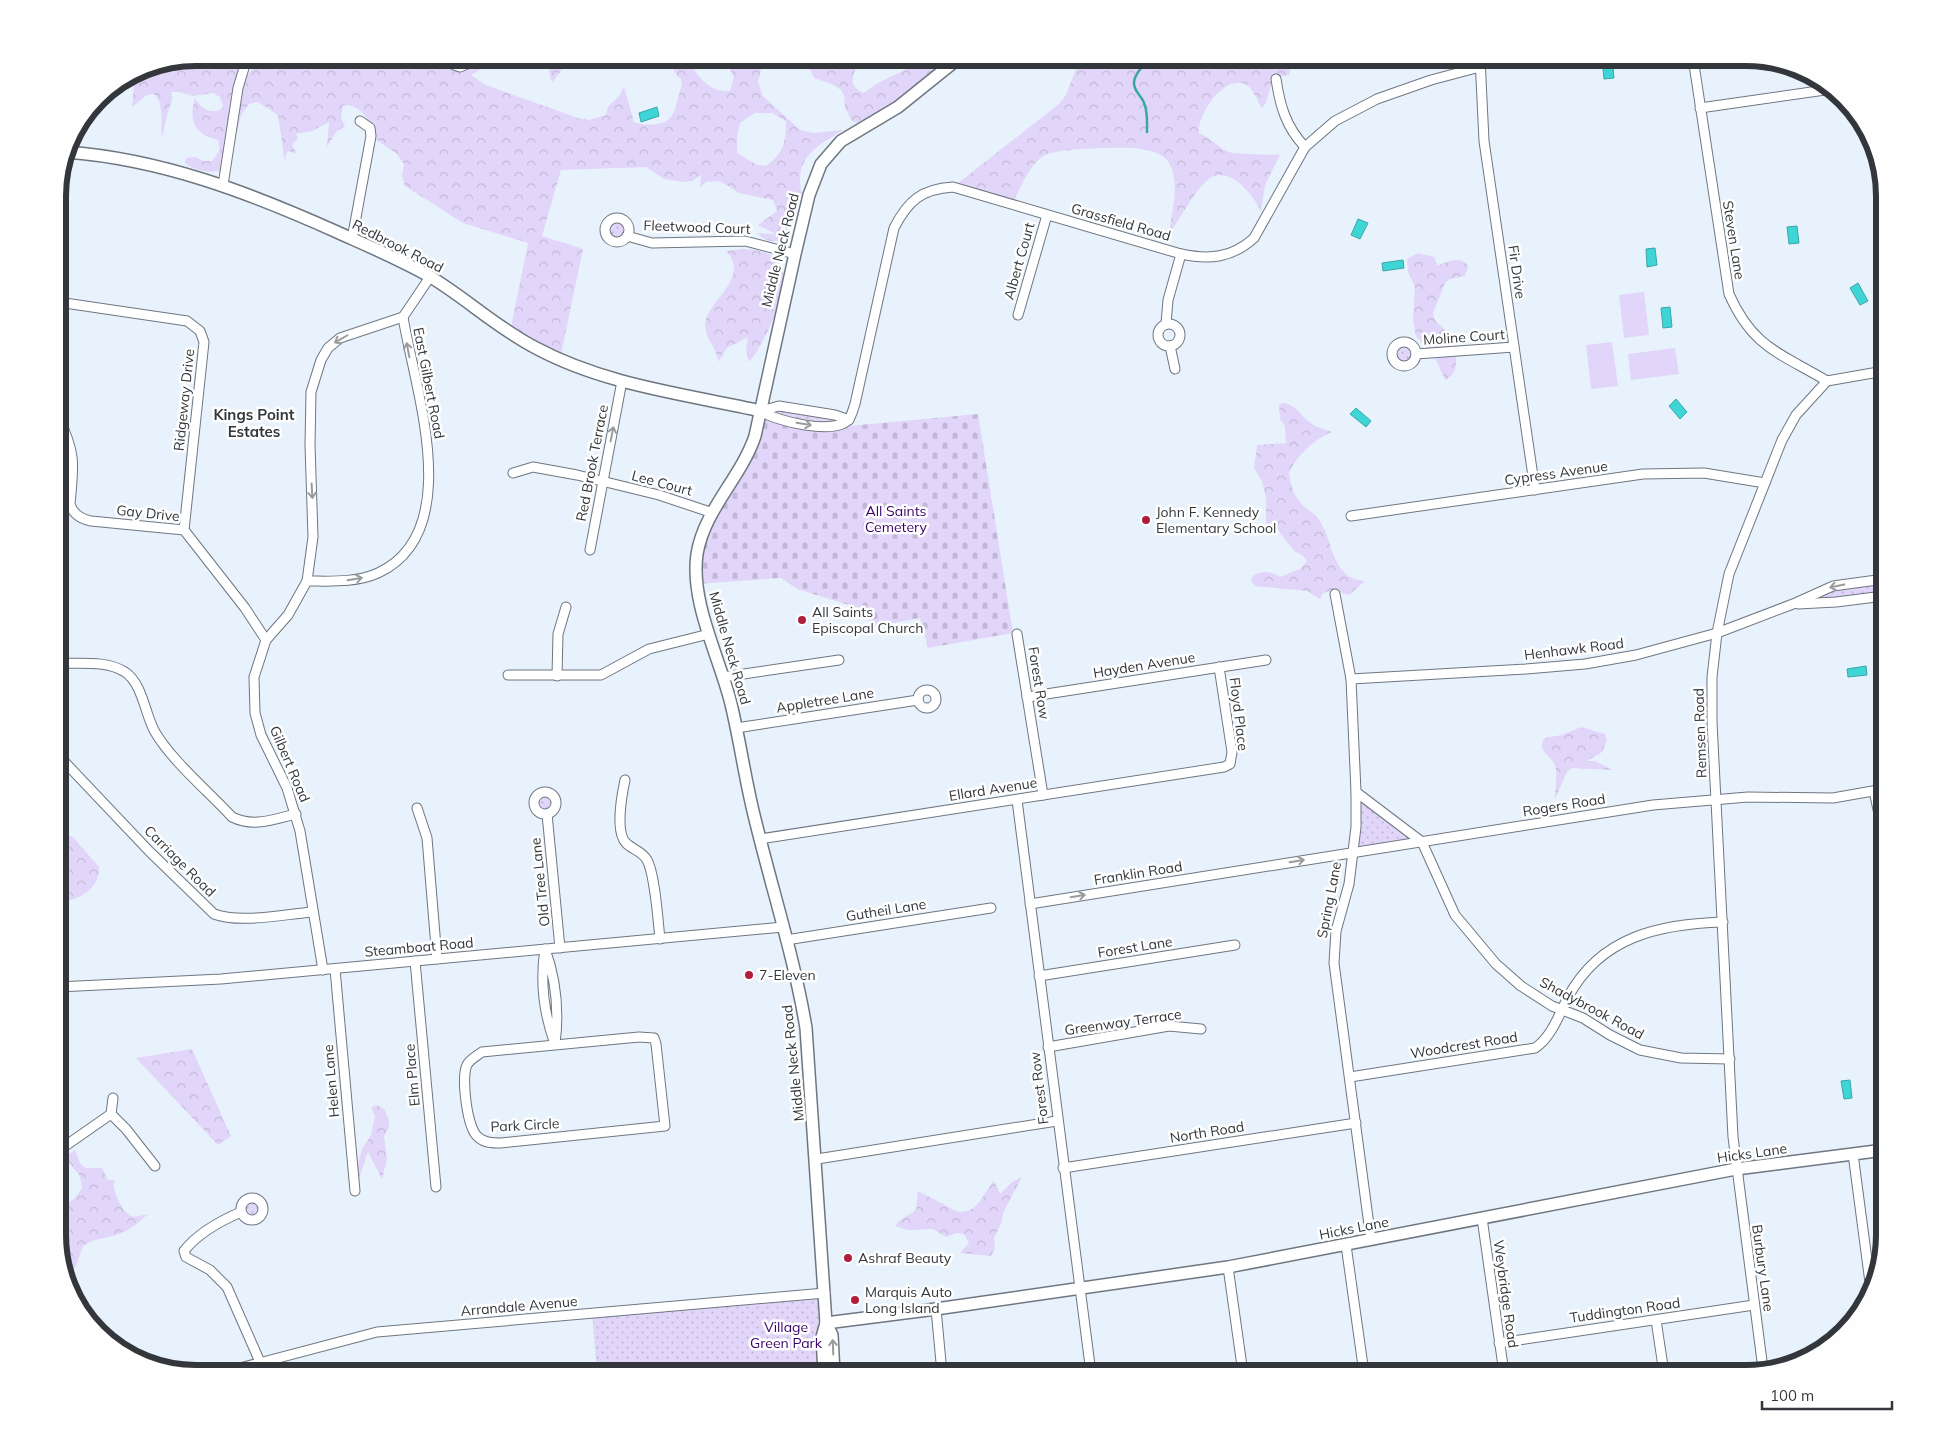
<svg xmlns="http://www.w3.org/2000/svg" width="1942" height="1431" font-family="Mulish,sans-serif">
	<defs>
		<pattern id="grass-dots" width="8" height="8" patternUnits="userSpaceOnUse" patternTransform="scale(1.25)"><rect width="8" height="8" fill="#e1d6f9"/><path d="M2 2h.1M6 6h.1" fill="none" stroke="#c2b8d6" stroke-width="1.8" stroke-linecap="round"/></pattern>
		<pattern id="forest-crowns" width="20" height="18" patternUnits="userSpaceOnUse" patternTransform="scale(1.25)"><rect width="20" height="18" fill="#e1d6f9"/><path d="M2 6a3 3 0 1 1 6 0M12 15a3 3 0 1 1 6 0" fill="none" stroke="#c2b8d6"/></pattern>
		<pattern id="cemetery-stones" width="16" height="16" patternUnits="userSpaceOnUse" patternTransform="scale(1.25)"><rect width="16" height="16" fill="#e1d6f9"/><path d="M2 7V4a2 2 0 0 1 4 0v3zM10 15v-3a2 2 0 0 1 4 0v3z" fill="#c2b8d6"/></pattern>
	</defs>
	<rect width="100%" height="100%" fill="#e8f2fd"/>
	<g fill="url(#grass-dots)">
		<circle cx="617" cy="229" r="10"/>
		<circle cx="1404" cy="354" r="10"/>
		<path d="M780,408L846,420C822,432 789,418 765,411Z"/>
		<polygon points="1884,579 1884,596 1793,604 1833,586"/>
		<circle cx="545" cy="803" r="9"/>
		<polygon points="1358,797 1417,840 1355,850"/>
		<circle cx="252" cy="1208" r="9"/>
		<polygon points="825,1293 829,1373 597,1373 592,1313"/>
	</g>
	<g fill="url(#forest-crowns)" fill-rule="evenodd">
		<path d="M196,58H239L244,80L252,69L255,58H410L443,62L464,58H486L483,68L471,75L486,85L578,118L589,120L606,115L608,107L619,96L624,87L634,122C642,125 648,125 657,124C678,121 675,102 682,85L681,79L677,76L668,58H689C694,74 710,93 730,91L734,77L730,69L723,67L729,58H863C854,71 845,84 863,93L878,83L907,69L921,58H948L899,100L858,123L852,121L845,108L844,96L841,90L832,84L814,78L806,60L784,59L761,70L758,81L763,96L800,130L813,133L843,130C817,146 795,157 801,191L806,194L796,205L784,238C774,244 765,241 757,233L775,234L758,225L777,211L773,200L739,193L720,181L706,182L700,187L701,175L692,181L684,182L664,179L646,167L561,170L542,236L583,249L560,359L510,332L528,243L463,223L405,186L402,176L404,164L397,154L371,136C370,118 361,105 343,105L341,118L345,126L336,132L327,147L329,122L312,131L296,134L298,138L292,145L297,154L289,151L286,154L285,163L278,115L258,102L249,104L241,115L237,133V119L231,108C227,130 229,150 220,171C207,173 196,171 185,163L186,158L196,157L203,161H212L220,150L218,140C195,135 188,121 195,98C200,108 214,117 223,107L220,97L213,93L193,96L179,92H171C174,101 170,104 168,112C165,120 165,129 162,137C160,123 165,105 154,94C143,94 141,102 132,107L134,85L131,81L125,80L143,68ZM755,113H772L786,121C786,142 784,153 766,166L757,165L737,153V136L740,123Z"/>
		<polygon points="553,58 582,58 569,60 552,83 548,67"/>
		<path d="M1080,58H1296L1293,60L1289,75L1273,78L1266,103L1262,108C1258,102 1253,89 1247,85C1225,73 1197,114 1199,133C1211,138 1217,147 1229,152C1237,155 1268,154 1280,155L1265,185L1261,211C1253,196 1234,170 1214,176C1199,181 1178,222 1169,235C1171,212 1182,181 1167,160C1161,152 1144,149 1135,148C1119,147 1055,148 1043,156C1029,166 1020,189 1012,204L953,187L1059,104L1066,95Z"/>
		<path d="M743,249C757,249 777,253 782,268C789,291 764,345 749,362L746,350L748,337L727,348L718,362C718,347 701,336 706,319C713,298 750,275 726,251Z"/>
		<path d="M1418,253L1434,257L1438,266C1448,261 1461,255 1468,266L1465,276L1450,279L1445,283L1433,313C1434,324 1443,325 1447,333C1452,342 1447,346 1456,356C1457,366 1455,376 1445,380L1435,358L1416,336L1413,320L1415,287L1408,272L1407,259Z"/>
		<path d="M1282,403C1297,404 1301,417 1312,424C1318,428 1326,430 1332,432C1313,440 1298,454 1289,473C1291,486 1294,498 1305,507C1309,511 1314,513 1317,517C1335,539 1329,578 1365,581L1349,595L1334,590L1323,593L1320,599L1307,591L1255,586L1251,581L1253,576C1262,570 1271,571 1280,577L1300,569L1307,561L1302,555L1294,551L1278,530L1266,529V498L1262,481L1254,468L1257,445L1286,443L1285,426L1280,419L1279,405Z"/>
		<path d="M1581,727L1605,734L1607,741L1602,752L1587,761H1595L1613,770L1572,768L1567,772L1555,799C1555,790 1557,779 1556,770C1554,755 1536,754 1544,738L1562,735Z"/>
		<path d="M58,832L73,837L99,867C101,888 77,902 58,902V897C67,887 68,875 58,866Z"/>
		<polygon points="192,1049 231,1136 218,1145 136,1058"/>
		<polygon points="377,1105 384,1109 389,1120 389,1128 384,1136 387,1159 382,1179 368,1152 358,1181 358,1165 362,1149 371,1135 375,1116 371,1107"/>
		<path d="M75,1150L80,1163L85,1168H102L108,1180H115C110,1188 123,1213 131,1216C136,1218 143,1215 148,1214C139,1222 132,1229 121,1233C108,1239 95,1237 83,1246L76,1266L67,1277L58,1244V1210L75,1198L82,1188L80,1176L67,1160V1155Z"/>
		<path d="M1022,1177L1003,1213L1001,1224L994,1238L995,1249L991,1256L960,1253L969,1243L964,1234L957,1233L946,1237L933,1229L908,1230L895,1226L899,1221L916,1210L918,1191L958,1212C979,1213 982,1194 994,1181L1000,1194L1012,1182Z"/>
	</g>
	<polygon fill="url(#cemetery-stones)" points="760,412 827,428 978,414 1013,633 928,648 920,618 873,627 867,618 849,605 797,589 781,578 697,584 702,540 748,457"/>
	<g fill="#e1d6f9">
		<polygon points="1644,292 1649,335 1624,338 1619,295"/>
		<polygon points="1612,342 1618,386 1591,389 1586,345"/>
		<polygon points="1675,348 1679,374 1631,380 1628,354"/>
	</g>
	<g fill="#3ed5d7" stroke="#3ba6a8">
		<polygon points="1602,58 1612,58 1614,78 1604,79"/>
		<polygon points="657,107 659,116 641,122 639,113"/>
		<polygon points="1358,219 1368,223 1360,239 1351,235"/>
		<polygon points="1797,226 1799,243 1789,244 1787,227"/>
		<polygon points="1655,248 1657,265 1647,267 1646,249"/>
		<polygon points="1403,260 1404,268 1383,271 1382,263"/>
		<polygon points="1858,283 1868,301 1860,305 1850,288"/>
		<polygon points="1670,307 1672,327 1663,328 1661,308"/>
		<polygon points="1676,399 1687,412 1680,419 1669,406"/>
		<polygon points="1356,408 1371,421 1366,427 1350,414"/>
		<polygon points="1866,666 1867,675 1848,677 1847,669"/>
		<polygon points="1850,1080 1852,1098 1844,1099 1841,1081"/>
	</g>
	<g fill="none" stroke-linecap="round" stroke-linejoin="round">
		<g stroke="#3ba6a8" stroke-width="2.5">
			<path d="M1146,58C1144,68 1135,72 1134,82C1133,91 1142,96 1144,103C1148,112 1147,123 1147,132"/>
			<polyline points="142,69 145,68"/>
		</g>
		<g stroke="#6e7780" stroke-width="11">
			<g id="minor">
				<polyline points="450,58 454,65 460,67 467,64 470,58"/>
				<polyline points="1480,58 1484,141 1535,490"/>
				<path d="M1693,58L1729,294C1753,348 1780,353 1827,381"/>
				<path d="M1276,79C1280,106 1286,127 1305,147"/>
				<polyline points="1700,108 1832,89"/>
				<polyline points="223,185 238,88 247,58"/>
				<circle cx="617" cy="230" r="12"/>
				<polyline points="627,236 652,243 745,241 795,254"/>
				<polyline points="352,239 371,136 370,128 360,121"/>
				<polyline points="58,302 187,321 200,331 204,342 184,530"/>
				<polyline points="1018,315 1047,215"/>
				<polyline points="1166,324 1168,300 1181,254"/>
				<circle cx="1169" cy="335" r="11"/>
				<circle cx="1404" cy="354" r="12"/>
				<polyline points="1170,346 1175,369"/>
				<polyline points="1416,354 1514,347"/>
				<path d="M761,411C775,421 836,436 849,419C852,415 853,409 855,404L894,228C908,201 921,189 953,187L1181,254C1209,260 1232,258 1254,238L1305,147L1335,121L1377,99L1431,80L1480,67"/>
				<polyline points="761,411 779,406 835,415 849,420"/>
				<path d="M58,416C76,454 74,463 70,504C73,514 81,519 91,521L184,530L245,608L266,640"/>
				<polyline points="513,473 533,467 577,475 659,495 713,513"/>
				<polyline points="1351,516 1643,474 1704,473 1765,483"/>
				<polyline points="590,550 622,381"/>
				<path d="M307,581C330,581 356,583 378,573C467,532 414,387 403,317"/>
				<polyline points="1335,594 1351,679 1356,792 1356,827 1349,884 1336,931 1334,963 1371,1240"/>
				<polyline points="1798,604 1836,602 1884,596"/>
				<polyline points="1017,634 1043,795"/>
				<path d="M58,663C79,664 106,660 125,672C143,684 145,715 155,732C172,761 209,792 232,817C254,828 274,819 296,814"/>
				<polyline points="508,675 601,675 649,649 709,634"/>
				<polyline points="557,676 558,634 566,607"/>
				<polyline points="723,677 839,660"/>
				<polyline points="1351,679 1526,669 1585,664 1636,655 1717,633 1793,604 1833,586 1884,579"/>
				<circle cx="927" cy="699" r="9"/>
				<polyline points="1027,697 1266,660"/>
				<polyline points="736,728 918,700"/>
				<path d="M58,755L149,851L214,914C241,924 284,914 313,912"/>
				<path d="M625,780C622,794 615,832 626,843C633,850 642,851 647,860C655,874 658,921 660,939"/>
				<polyline points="1874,791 1884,837"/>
				<polyline points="1356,792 1422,842 1455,915 1496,964 1521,986 1552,1006 1583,1018 1610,1035 1640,1050 1681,1058 1730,1059"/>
				<circle cx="545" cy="803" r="11"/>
				<polyline points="1017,800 1091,1373"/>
				<polyline points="417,808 427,838 437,959"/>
				<polyline points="547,814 560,948"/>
				<polyline points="760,839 1224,767 1230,764 1232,752 1219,667"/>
				<polyline points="1030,904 1653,805 1748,797 1833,798 1884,789"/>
				<polyline points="786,940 991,908"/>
				<path d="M545,949C556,979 559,1013 555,1044C544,1014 540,981 545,949Z"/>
				<polyline points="415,961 436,1187"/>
				<polyline points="335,969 355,1191"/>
				<polyline points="323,970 300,831 287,788 261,735 255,713 254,677 266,640 288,615 307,581 313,537 310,445 311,392 321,360 328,348 340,338 403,317 430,277"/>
				<polyline points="1039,976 1235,945"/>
				<polyline points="58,987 221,979 783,927"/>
				<path d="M639,1037L654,1038L656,1044L665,1126L501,1143C493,1143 484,1143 478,1137C467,1129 461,1077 467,1065C470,1059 477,1056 482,1052Z"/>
				<polyline points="1048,1047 1169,1026 1201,1029"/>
				<path d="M1350,1077L1535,1048C1551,1038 1560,1013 1568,997C1601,936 1660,924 1723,922"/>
				<polyline points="111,1114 113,1098"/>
				<polyline points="58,1151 111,1114 126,1129 155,1166"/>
				<polyline points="1853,1154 1871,1290"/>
				<polyline points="817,1159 1057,1121"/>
				<polyline points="1063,1168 1356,1123"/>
				<circle cx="252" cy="1209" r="11"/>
				<path d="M241,1212C220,1221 198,1233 184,1251L186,1257L210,1270L227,1287L260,1362"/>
				<polyline points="1482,1218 1504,1373"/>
				<polyline points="1346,1245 1364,1373"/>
				<polyline points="1228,1267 1243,1373"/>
				<polyline points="70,1283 72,1295"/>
				<polyline points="936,1309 942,1373"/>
				<polyline points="1656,1320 1664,1373"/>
				<polyline points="1499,1343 1754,1305"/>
				<polyline points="1763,1369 1733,1137 1712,722 1712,677 1717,633 1729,574 1782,440 1796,415 1827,381 1884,371"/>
				<polyline points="221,1373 377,1332 825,1293"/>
			</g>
		</g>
		<g stroke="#6e7780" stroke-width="14">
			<g id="major">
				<path d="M66,152C162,159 250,193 337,232C368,246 399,259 429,276C466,298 497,328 536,348C605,385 685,394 761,411"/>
				<polyline points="826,1323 936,1309 1228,1267 1736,1169 1884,1150"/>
				<polyline points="826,1323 832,1335 834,1373"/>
				<path d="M824,1373L822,1337L826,1323L806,1028C794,956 771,886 754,815C745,779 740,741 731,704C720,658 690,603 697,554C704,510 741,478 755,436L795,254L809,195L821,164L841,141L898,107L959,58"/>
			</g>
		</g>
		<use href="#minor" stroke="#fff" stroke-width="9"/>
		<use href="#major" stroke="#fff" stroke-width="11"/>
	</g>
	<defs><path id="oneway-shaft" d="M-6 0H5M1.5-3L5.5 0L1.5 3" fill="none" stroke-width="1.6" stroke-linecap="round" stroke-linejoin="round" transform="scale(1.25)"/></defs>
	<g stroke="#999b9d">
		<use href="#oneway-shaft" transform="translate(341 339) rotate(150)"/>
		<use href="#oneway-shaft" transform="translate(408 350) rotate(-101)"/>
		<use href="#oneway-shaft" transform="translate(804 424) rotate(10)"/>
		<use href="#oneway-shaft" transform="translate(612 434) rotate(-79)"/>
		<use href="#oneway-shaft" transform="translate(312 491) rotate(87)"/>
		<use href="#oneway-shaft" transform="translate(355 579) rotate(-9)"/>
		<use href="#oneway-shaft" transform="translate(1837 586) rotate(168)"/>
		<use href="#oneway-shaft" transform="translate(1297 861) rotate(-9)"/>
		<use href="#oneway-shaft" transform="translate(1078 896) rotate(-9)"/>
		<use href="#oneway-shaft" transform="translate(833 1347) rotate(-92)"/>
	</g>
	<g fill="#b11d3a" stroke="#fefefe" stroke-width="2">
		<circle cx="1146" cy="520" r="5"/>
		<circle cx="802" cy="620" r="5"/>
		<circle cx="749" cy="975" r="5"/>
		<circle cx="848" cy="1258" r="5"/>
		<circle cx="855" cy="1300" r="5"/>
	</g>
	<g text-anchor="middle" stroke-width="5" stroke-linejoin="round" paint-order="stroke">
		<g font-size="14" fill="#33373b" stroke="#fefefe">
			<text transform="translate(1121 222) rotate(16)" y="5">Grassfield Road</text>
			<text transform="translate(697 227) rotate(2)" y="5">Fleetwood Court</text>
			<text transform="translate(1734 240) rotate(81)" y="5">Steven Lane</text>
			<text transform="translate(398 246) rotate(27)" y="5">Redbrook Road</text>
			<text transform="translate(780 250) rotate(-76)" y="5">Middle Neck Road</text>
			<text transform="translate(1019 261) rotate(-74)" y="5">Albert Court</text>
			<text transform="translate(1517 272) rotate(82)" y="5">Fir Drive</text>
			<text transform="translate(1464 337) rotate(-4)" y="5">Moline Court</text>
			<text transform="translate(429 383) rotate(79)" y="5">East Gilbert Road</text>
			<text transform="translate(184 400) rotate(-84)" y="5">Ridgeway Drive</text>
			<text transform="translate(592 463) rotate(-79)" y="5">Red Brook Terrace</text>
			<text transform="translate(1556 473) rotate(-8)" y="5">Cypress Avenue</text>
			<text transform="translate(662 483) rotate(15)" y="5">Lee Court</text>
			<text transform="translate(148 513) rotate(6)" y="5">Gay Drive</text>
			<text transform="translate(730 648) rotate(74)" y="5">Middle Neck Road</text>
			<text transform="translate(1574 649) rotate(-7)" y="5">Henhawk Road</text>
			<text transform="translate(1144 665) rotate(-9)" y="5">Hayden Avenue</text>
			<text transform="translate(1039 683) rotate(81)" y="5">Forest Row</text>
			<text transform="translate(825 700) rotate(-9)" y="5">Appletree Lane</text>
			<text transform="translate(1239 714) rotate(83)" y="5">Floyd Place</text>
			<text transform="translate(1700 733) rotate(-92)" y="5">Remsen Road</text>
			<text transform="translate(290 764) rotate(67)" y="5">Gilbert Road</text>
			<text transform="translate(993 789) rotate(-9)" y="5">Ellard Avenue</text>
			<text transform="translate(1564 805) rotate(-9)" y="5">Rogers Road</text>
			<text transform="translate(180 861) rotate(45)" y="5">Carriage Road</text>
			<text transform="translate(1138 873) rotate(-9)" y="5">Franklin Road</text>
			<text transform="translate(540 882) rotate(-96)" y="5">Old Tree Lane</text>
			<text transform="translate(1329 900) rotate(-79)" y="5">Spring Lane</text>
			<text transform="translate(886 910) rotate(-9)" y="5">Gutheil Lane</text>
			<text transform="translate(419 947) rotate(-5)" y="5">Steamboat Road</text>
			<text transform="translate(1135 947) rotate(-9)" y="5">Forest Lane</text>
			<text transform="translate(1592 1008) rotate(28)" y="5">Shadybrook Road</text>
			<text transform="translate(1123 1022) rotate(-8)" y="5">Greenway Terrace</text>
			<text transform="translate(1464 1045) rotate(-9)" y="5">Woodcrest Road</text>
			<text transform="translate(793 1063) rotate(-96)" y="5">Middle Neck Road</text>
			<text transform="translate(412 1075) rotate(-95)" y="5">Elm Place</text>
			<text transform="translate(331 1081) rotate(-95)" y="5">Helen Lane</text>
			<text transform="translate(1039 1088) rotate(-97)" y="5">Forest Row</text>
			<text transform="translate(525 1125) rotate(-3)" y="5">Park Circle</text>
			<text transform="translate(1207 1132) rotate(-9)" y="5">North Road</text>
			<text transform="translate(1752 1153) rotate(-8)" y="5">Hicks Lane</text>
			<text transform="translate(1354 1228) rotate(-11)" y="5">Hicks Lane</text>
			<text transform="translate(1763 1268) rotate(82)" y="5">Burbury Lane</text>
			<text transform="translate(1506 1294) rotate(82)" y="5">Weybridge Road</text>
			<text transform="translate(519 1306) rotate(-5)" y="5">Arrandale Avenue</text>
			<text transform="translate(1625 1310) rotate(-8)" y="5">Tuddington Road</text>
		</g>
		<g font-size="14" fill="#370067" stroke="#fefefe">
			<text x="896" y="516">All Saints<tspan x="896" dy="16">Cemetery</tspan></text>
			<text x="786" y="1332">Village<tspan x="786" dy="16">Green Park</tspan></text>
		</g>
		<g font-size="14" fill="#33373b" stroke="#fefefe" text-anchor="start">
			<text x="1156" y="517">John F. Kennedy<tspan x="1156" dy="16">Elementary School</tspan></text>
			<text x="812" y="617">All Saints<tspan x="812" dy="16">Episcopal Church</tspan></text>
			<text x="759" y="980">7-Eleven</text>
			<text x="858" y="1263">Ashraf Beauty</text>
			<text x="865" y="1297">Marquis Auto<tspan x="865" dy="16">Long Island</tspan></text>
		</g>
		<g font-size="15" font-weight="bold" fill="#33373b" stroke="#fefefe">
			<text x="254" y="420">Kings Point<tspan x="254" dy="17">Estates</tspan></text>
		</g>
	</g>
	<path d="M0 0H1942V1431H0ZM196 66H1746A130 130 0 0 1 1876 196V1235A130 130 0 0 1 1746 1365H196A130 130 0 0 1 66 1235V196A130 130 0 0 1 196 66Z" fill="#fefefe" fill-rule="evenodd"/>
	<path fill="none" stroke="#33373b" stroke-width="6" d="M196 66H1746A130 130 0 0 1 1876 196V1235A130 130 0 0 1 1746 1365H196A130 130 0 0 1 66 1235V196A130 130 0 0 1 196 66Z"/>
	<path d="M1762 1401v8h130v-8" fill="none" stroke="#33373b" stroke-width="2.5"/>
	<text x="1770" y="1401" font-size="15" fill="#33373b" stroke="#fefefe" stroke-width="4" paint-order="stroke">100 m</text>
</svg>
